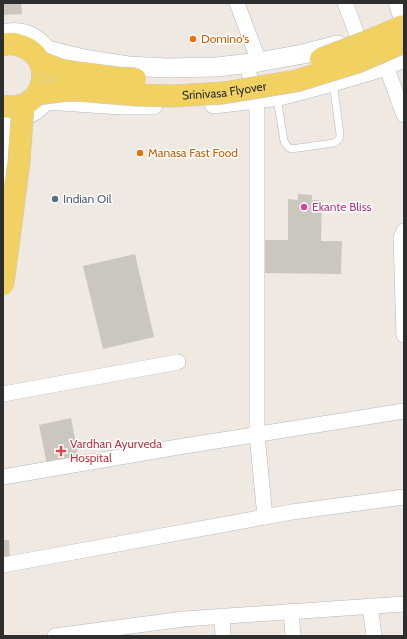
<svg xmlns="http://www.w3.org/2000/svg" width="407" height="639" font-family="Cabin,sans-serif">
	<rect width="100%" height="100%" fill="#efe9e1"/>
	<g fill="#cbc7bf">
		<polygon points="3,3 21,3 22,14 3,15"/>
		<polygon points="298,194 312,195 312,200 322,200 321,241 342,241 341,274 264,273 265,240 288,240 288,199 298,200"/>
		<polygon points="135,254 154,337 103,349 83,266"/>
		<polygon points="71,418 79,459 47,465 39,425"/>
		<polygon points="3,540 9,540 10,560 3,561"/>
	</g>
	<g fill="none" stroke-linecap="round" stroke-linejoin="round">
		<g stroke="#b4b7c1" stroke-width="8">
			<path id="service" d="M279,97L278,104L284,141L287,146L291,149L334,143C338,141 340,139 340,134L333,82"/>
		</g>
		<g stroke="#b4b7c1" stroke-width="16">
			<g id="minor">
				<polyline points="237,3 259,62"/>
				<polyline points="345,3 358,37"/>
				<polyline points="396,3 401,18"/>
				<polyline points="247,64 257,110 257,435 265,517"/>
				<polyline points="386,66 404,115"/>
				<polyline points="404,231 401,238 404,335"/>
				<polyline points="3,394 178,362"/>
				<polyline points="3,477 184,446 404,411"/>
				<polyline points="3,565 292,512 404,497"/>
				<polyline points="370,606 374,636"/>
				<polyline points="291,611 293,636"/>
				<polyline points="222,616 223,636"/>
				<polyline points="55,636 184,619 404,604"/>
			</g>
		</g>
		<g stroke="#b4b7c1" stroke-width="20">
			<g id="tertiary">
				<path d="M3,34C10,32 17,32 25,34C42,39 56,58 55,76C53,100 33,119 9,117"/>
				<polyline points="47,50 83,59 128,66 167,68 217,67 259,62 303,54 338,45"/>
				<polyline points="46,100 121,105 153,105"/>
				<polyline points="214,104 279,96 336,81 380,68 404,58"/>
				<polyline points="3,171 11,118"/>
			</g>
		</g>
		<g stroke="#c9c9c9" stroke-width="23">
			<path id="primary" d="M3,45C9,43 16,44 21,46C55,57 47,106 12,107C9,107 6,107 3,106"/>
		</g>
		<use href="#service" stroke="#fff" stroke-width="7"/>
		<use href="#minor" stroke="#fff" stroke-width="15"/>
		<use href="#tertiary" stroke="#fff" stroke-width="19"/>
		<use href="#primary" stroke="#f2d163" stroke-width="22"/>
		<g stroke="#c9c9c9" stroke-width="23" stroke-linecap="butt">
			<g id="primary-bridge">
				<polyline points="321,59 366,42 404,26"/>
				<polyline points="40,62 60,70 73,72 117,78 135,79"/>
				<path id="s1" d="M37,94L60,91L76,90L136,95L173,96L223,93L296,81L358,62L404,42"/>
				<polyline points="3,284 19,162 23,105"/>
			</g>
		</g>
		<use href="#primary-bridge" stroke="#f2d163" stroke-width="22"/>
	</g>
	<g fill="#e8710a" stroke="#fff" stroke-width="1.5">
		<circle cx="193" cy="39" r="4"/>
		<circle cx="140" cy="153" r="4"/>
	</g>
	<circle fill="#5c6f8a" stroke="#fff" stroke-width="1.5" cx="55" cy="199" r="4"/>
	<circle fill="#d1479c" stroke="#fff" stroke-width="1.5" cx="304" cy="207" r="4"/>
	<path fill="#e0444e" stroke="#fff" stroke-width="1.5" d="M59 445h4v4h4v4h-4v4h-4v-4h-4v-4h4z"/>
	<g text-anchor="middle" stroke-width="3" stroke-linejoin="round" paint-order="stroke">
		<g font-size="12" fill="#c56008" stroke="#fff" text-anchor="start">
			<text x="201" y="43">Domino's</text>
			<text x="148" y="157">Manasa Fast Food</text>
		</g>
		<g font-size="12" fill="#2e2e2e" stroke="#fff">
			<text dy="4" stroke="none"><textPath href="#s1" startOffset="188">Srinivasa Flyover</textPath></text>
		</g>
		<g font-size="12" fill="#4e5e75" stroke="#fff" text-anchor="start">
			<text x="63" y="203">Indian Oil</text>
		</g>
		<g font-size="12" fill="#b23c85" stroke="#fff" text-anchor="start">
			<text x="312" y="211">Ekante Bliss</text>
		</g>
		<g font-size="12" fill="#be3a42" stroke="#fff" text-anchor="start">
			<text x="70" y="448">Vardhan Ayurveda<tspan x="70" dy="14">Hospital</tspan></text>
		</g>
	</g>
	<rect width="407" height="639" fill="none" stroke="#2e2e2e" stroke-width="8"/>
</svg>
